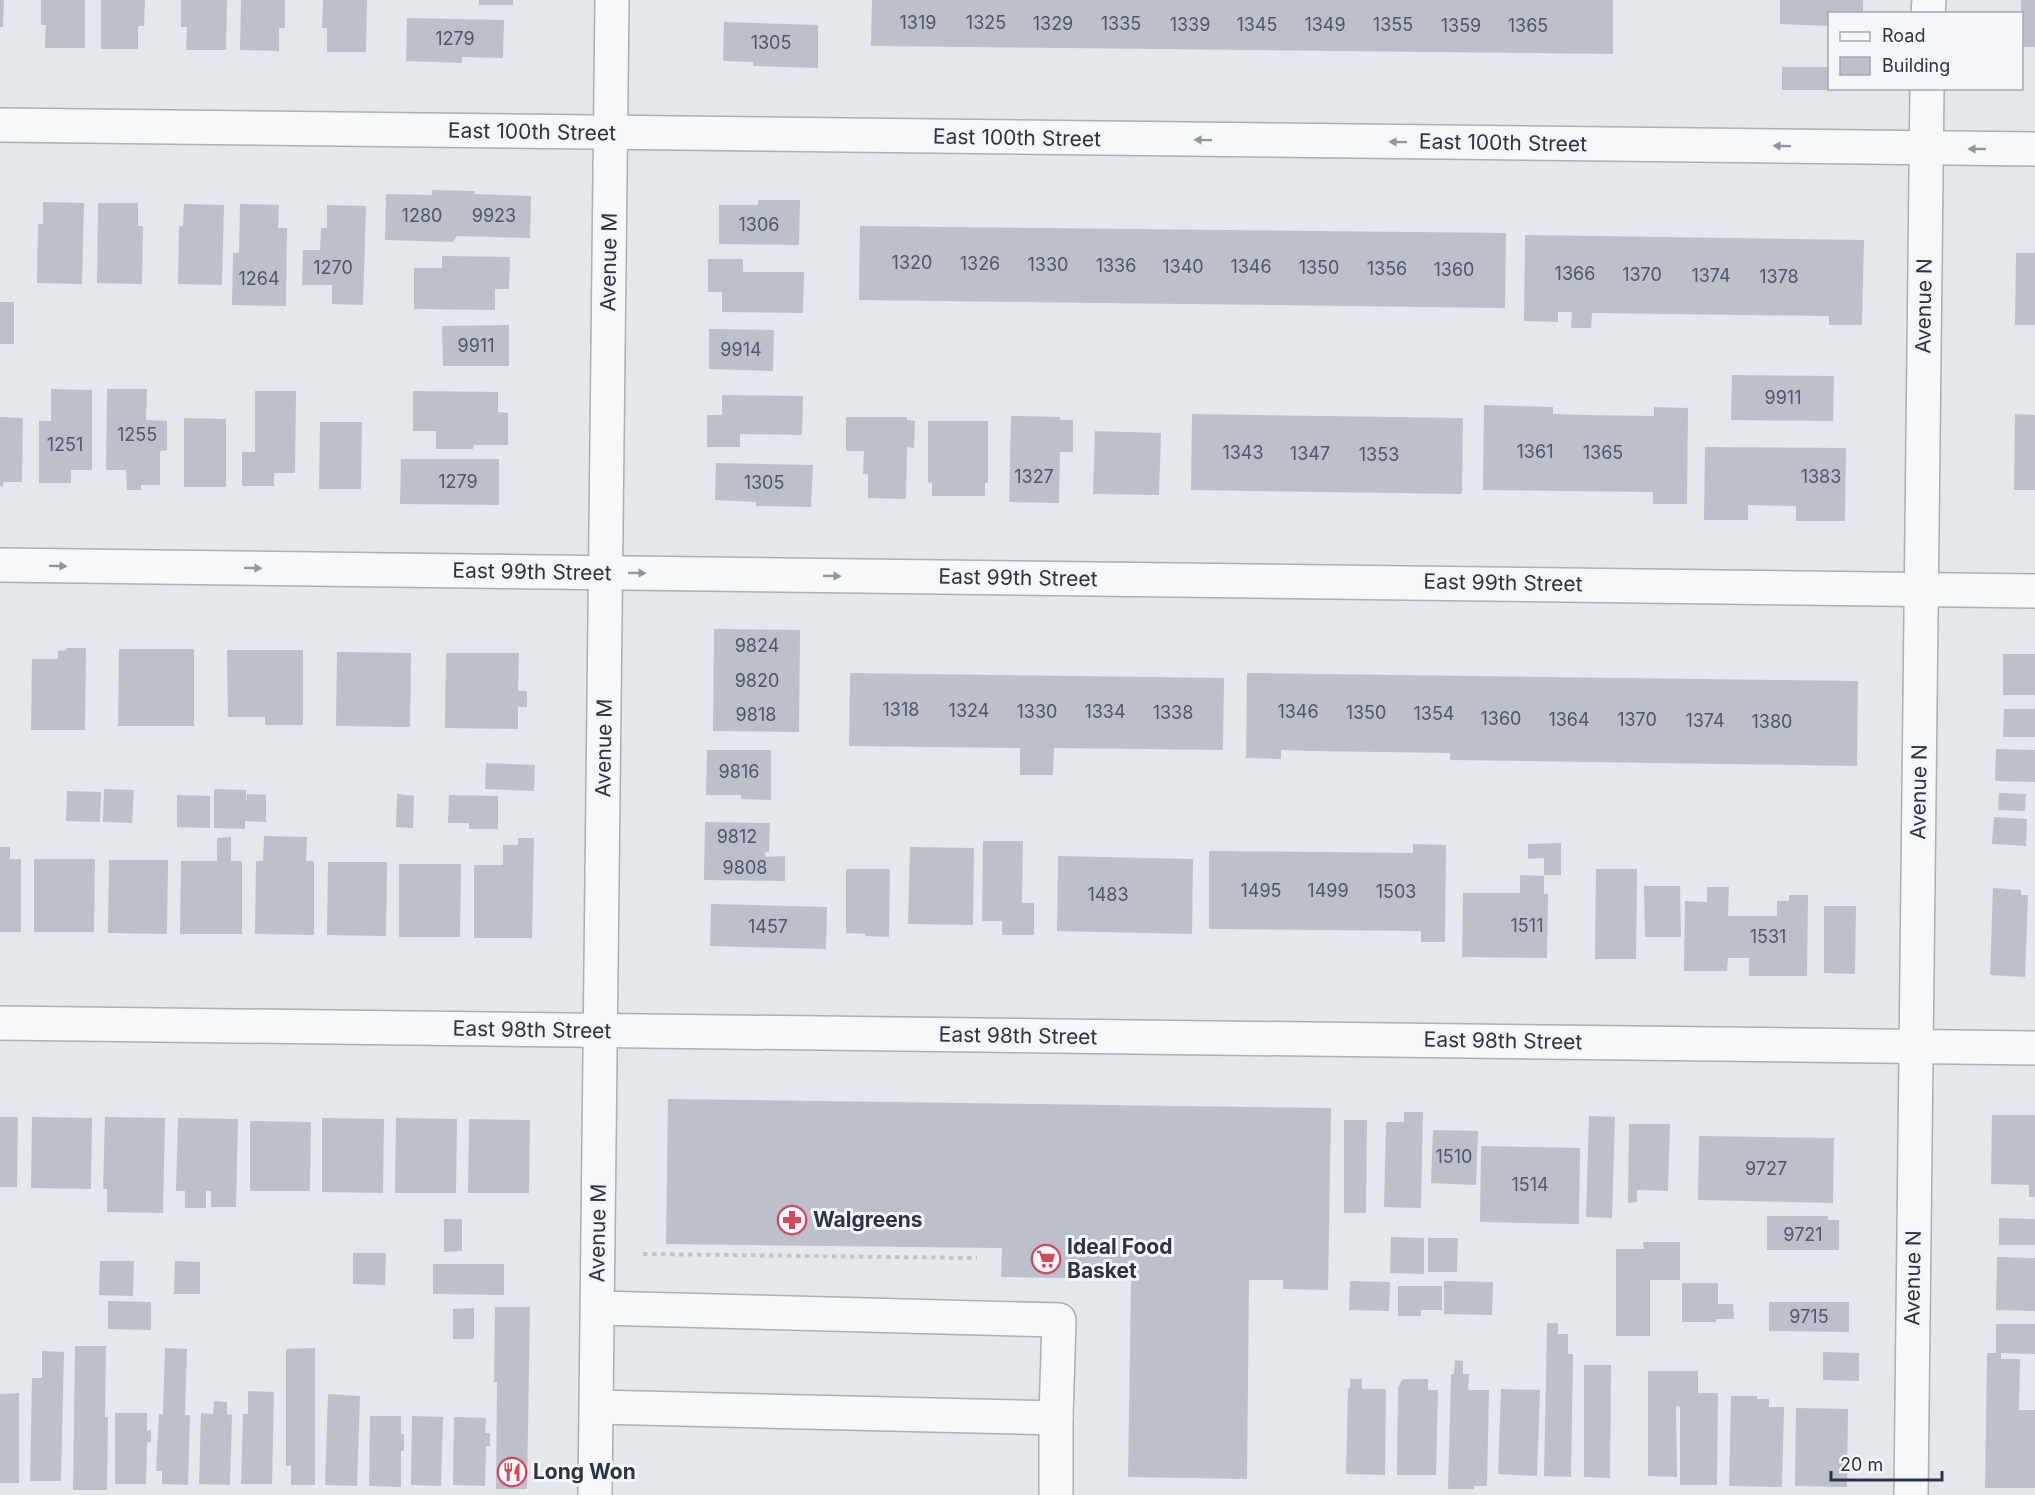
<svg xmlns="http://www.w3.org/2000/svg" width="2035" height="1495" font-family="Inter,sans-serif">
	<rect width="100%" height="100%" fill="#e4e7ec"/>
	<g fill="#bbc0ca">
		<polygon points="0,0 4,0 3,27 0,27"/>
		<polygon points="41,0 85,0 85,48 45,48 46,25 41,25"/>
		<polygon points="101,0 145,0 144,26 138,26 138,49 101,49"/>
		<polygon points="181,0 227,0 226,50 186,50 187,27 181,27"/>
		<polygon points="241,0 285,0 285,28 279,28 279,51 240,50"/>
		<polygon points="323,0 367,0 366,52 327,52 327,28 322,28"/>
		<rect x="479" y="0" width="34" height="5"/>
		<polygon points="872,0 1613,0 1613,54 871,46"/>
		<polygon points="1780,0 1863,0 1863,14 1830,14 1830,26 1780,24"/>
		<polygon points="2021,0 2035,0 2035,47 2022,47"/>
		<polygon points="407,18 504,20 503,58 462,57 462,63 406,61"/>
		<polygon points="724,22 818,25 818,68 753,66 753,62 723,61"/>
		<rect x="1782" y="67" width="48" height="23"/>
		<polygon points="432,190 475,191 474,194 531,196 530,238 457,236 453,242 385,240 386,194 432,195"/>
		<polygon points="758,200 800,200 799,245 719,244 719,205 758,205"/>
		<polygon points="43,202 84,203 82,284 37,283 38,224 43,224"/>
		<polygon points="98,203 138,203 138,226 143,226 143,229 142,284 97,283"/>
		<polygon points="184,204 224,205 222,285 178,284 179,226 183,226"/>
		<polygon points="240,204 279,205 278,228 287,228 286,306 232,305 233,253 239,253"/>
		<polygon points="327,205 366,206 363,305 332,304 332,285 302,285 303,250 320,250 321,228 327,228"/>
		<polygon points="860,226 1506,233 1505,308 859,300"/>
		<polygon points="1525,235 1864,240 1862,325 1829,325 1829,316 1592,313 1591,328 1571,328 1572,312 1558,312 1558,322 1524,321"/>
		<polygon points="2016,253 2035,253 2035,325 2015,325"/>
		<polygon points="442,256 510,257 509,289 495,289 495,310 414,309 414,268 442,268"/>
		<polygon points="708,259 743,259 743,272 804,272 803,313 722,312 722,292 708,292"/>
		<rect x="0" y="302" width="14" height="42"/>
		<polygon points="509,325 509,366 443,366 442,326"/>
		<polygon points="709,329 774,330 773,371 709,369"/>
		<polygon points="1732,375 1834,376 1833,421 1731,420"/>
		<polygon points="51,389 92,390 92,470 71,470 71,483 39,483 39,421 51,421"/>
		<polygon points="107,389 147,389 146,420 167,421 167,450 160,451 160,485 141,485 141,490 127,490 126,470 106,470"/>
		<polygon points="255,391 296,391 295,473 274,473 274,486 242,486 242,452 255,452"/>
		<polygon points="413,391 498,392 498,412 508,413 508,445 474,445 473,449 436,449 436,431 413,431"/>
		<polygon points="722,395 803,396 802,435 740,434 740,447 707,447 707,415 722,415"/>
		<polygon points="1484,405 1553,407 1553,414 1586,415 1654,416 1654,407 1688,408 1687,504 1653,504 1653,492 1483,490"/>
		<polygon points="1192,414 1463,418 1462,494 1191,490"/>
		<polygon points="2015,414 2035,415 2035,490 2014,490"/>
		<polygon points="1011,416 1060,417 1060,420 1073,420 1073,452 1060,452 1059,503 1009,502"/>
		<polygon points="0,417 23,418 22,482 3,482 3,487 0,486"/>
		<polygon points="846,417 907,417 907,420 915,421 914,448 907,447 906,499 868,498 868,474 863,474 864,451 846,451"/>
		<polygon points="184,418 226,419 226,487 184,487"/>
		<polygon points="928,421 988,421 988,483 985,483 985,496 932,496 932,482 928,483"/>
		<polygon points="320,422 362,422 361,489 319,489"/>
		<polygon points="1095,431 1161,433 1159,495 1093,494"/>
		<polygon points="1705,447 1846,448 1845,521 1796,521 1796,506 1748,505 1748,520 1704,520"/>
		<polygon points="401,459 499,459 499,505 400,504"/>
		<polygon points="716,463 813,465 811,507 756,506 756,502 715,500"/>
		<polygon points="714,629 800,630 799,732 713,731"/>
		<polygon points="66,648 86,648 85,730 31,730 32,659 58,659 58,651 67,650"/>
		<polygon points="119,649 194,649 194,726 118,726"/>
		<polygon points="227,650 303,650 303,725 265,725 265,717 228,717"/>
		<polygon points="337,652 411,653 410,727 336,726"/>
		<polygon points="446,653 519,653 518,691 527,691 527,707 518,707 518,729 445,728"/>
		<rect x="2003" y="654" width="32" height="41"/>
		<polygon points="850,673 1224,678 1223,750 1054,748 1053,775 1020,775 1020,748 849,746"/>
		<polygon points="1247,673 1858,681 1857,766 1450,760 1450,753 1314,751 1281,750 1281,759 1246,758"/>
		<polygon points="2004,709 2035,709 2035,737 2003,737"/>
		<polygon points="1996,749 2035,750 2035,782 1995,781"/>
		<polygon points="707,750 771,750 771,800 741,799 741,795 706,795"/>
		<polygon points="486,763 535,765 534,791 485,789"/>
		<polygon points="104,789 134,790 132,823 103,822"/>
		<polygon points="214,789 246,790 246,804 247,794 266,795 266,822 245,821 245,829 214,828"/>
		<polygon points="67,791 101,792 100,822 66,821"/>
		<polygon points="1999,793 2026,794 2025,811 1998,810"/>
		<polygon points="397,794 414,796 413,828 396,827"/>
		<polygon points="177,795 210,796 210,828 177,827"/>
		<polygon points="449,795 498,796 498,829 469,829 469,823 448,823"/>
		<polygon points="1994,817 2027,819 2026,846 1992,844"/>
		<polygon points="705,822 770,823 769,852 765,852 766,857 785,856 785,881 704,880"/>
		<polygon points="264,836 307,837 306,861 314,861 314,935 255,934 256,861 263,861"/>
		<polygon points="231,837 231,861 242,861 242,934 180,934 181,861 217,861 217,838"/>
		<polygon points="518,838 534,838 532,938 474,938 474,865 503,865 503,845 518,845"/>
		<polygon points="983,841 1023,841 1022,903 1034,903 1034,935 1002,935 1002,921 982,921"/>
		<polygon points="1561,843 1561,875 1544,875 1544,858 1528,859 1528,844"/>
		<polygon points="1413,844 1446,845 1445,942 1421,942 1421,931 1209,929 1209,851 1413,853"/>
		<polygon points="0,847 10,847 10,859 21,859 21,932 0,932"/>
		<polygon points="910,847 974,848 973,925 908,924"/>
		<polygon points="1058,856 1193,859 1192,934 1057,931"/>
		<polygon points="34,859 95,859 94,932 34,932"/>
		<polygon points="109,860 168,860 167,934 108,933"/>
		<polygon points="328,862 387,862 386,936 327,935"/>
		<polygon points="399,864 461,864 460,937 399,937"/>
		<polygon points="846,869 890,869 889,937 865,936 866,934 846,933"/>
		<polygon points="1596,869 1637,869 1636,959 1595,959"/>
		<polygon points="1520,875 1544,876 1544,894 1548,894 1547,958 1462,957 1463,893 1520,893"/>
		<polygon points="1644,886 1680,886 1681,937 1645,937"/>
		<polygon points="1707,887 1729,887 1728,916 1777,916 1777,901 1789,901 1789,895 1808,895 1807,976 1749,976 1749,958 1728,958 1727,971 1684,971 1685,901 1707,902"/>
		<polygon points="1993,888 2021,890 2021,895 2028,895 2025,977 1990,975"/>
		<polygon points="711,904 827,907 826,949 710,946"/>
		<polygon points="1824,906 1856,906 1855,974 1824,973"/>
		<polygon points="668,1099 1331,1108 1328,1290 1283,1289 1283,1280 1249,1280 1247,1479 1128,1477 1131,1279 1001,1277 1002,1248 666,1244"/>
		<polygon points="1404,1112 1423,1112 1421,1208 1384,1207 1386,1122 1404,1122"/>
		<polygon points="1992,1115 2035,1115 2035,1197 2029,1197 2029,1185 1991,1184"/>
		<polygon points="1589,1116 1615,1117 1612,1218 1586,1217"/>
		<polygon points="0,1117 18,1117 17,1187 0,1187"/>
		<polygon points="32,1117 92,1118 91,1189 31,1188"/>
		<polygon points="105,1117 165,1118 163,1213 107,1212 107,1189 103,1189"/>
		<polygon points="178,1118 238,1119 236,1207 211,1207 211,1191 206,1191 206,1208 185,1208 185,1191 176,1191"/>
		<polygon points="322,1118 384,1119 383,1193 322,1192"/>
		<polygon points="396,1118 457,1119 456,1193 395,1193"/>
		<polygon points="469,1119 530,1120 529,1193 468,1193"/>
		<polygon points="1344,1120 1367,1120 1366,1213 1344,1213"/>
		<polygon points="250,1121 311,1122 310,1191 250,1191"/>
		<polygon points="1629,1124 1670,1124 1668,1191 1637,1190 1637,1202 1628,1203"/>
		<polygon points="1433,1130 1478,1131 1476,1185 1431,1183"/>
		<polygon points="1699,1136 1834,1138 1833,1203 1698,1200"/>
		<polygon points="1481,1146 1580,1148 1579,1224 1480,1222"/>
		<polygon points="1767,1216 1828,1216 1828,1220 1839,1220 1839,1250 1767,1250"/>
		<polygon points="1999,1218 2035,1219 2035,1245 1999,1245"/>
		<polygon points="444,1219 462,1219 462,1251 444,1252"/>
		<polygon points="1391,1237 1424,1238 1424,1274 1390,1273"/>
		<polygon points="1428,1238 1458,1238 1457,1272 1428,1272"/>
		<polygon points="1643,1242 1680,1242 1680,1280 1650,1280 1650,1336 1616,1336 1616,1249 1644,1249"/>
		<polygon points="353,1253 386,1253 385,1285 353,1284"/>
		<polygon points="1997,1257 2035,1258 2035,1311 1996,1310"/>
		<polygon points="100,1261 134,1261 133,1296 99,1295"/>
		<polygon points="175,1261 200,1262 200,1294 174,1294"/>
		<polygon points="433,1264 504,1264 504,1295 433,1294"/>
		<polygon points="1350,1281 1390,1282 1389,1311 1349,1310"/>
		<polygon points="1444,1281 1493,1282 1492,1315 1444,1314"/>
		<polygon points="1682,1283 1718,1283 1718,1304 1733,1304 1734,1319 1716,1319 1716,1322 1682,1322"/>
		<polygon points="1398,1286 1442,1286 1442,1310 1421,1310 1421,1316 1398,1316"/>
		<polygon points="108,1301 151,1302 151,1330 108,1329"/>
		<polygon points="1769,1302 1849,1302 1849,1332 1769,1331"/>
		<polygon points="495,1307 530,1307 527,1489 496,1489 497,1382 494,1382"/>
		<polygon points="474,1308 474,1339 453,1339 453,1309"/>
		<polygon points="1547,1323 1558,1323 1558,1334 1568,1334 1568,1354 1573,1354 1571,1477 1544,1476"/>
		<polygon points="1996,1324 2035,1324 2035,1354 2001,1353 2001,1359 2020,1359 2019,1410 2035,1410 2035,1488 1985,1488 1987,1353 1996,1353"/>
		<polygon points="75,1346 106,1346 105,1417 108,1417 107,1490 73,1490"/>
		<polygon points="165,1348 187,1349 185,1415 190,1415 188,1485 162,1484 162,1471 156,1471 159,1414 163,1414"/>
		<polygon points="315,1348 315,1485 291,1485 291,1466 286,1466 286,1349"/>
		<polygon points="42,1351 64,1352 61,1481 30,1481 32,1378 42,1378"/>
		<polygon points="1823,1352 1859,1353 1859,1381 1823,1380"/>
		<polygon points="1455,1360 1463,1361 1463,1374 1469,1374 1468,1390 1489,1390 1487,1486 1474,1486 1474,1489 1448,1489 1451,1374 1454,1374"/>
		<polygon points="1584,1365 1611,1365 1610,1478 1584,1477"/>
		<polygon points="1648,1371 1698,1371 1698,1393 1718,1393 1717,1485 1680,1485 1680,1407 1676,1406 1677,1477 1648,1476"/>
		<polygon points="1350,1379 1362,1379 1362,1389 1386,1389 1385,1475 1346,1474 1348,1388 1350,1388"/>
		<polygon points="1403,1379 1428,1379 1428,1390 1438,1390 1436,1475 1397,1475 1398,1387"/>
		<polygon points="1501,1389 1540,1390 1537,1476 1498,1474"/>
		<polygon points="248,1391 274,1392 272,1484 241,1484 243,1414 248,1414"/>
		<polygon points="19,1393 19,1483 0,1483 0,1394"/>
		<polygon points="328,1394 360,1396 357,1486 325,1485"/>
		<polygon points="1731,1396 1757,1396 1757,1399 1769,1399 1769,1407 1784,1407 1782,1487 1729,1486"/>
		<polygon points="214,1401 227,1402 227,1414 232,1415 230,1485 199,1484 201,1413 213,1414"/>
		<polygon points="1796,1408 1848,1409 1847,1487 1795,1486"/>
		<polygon points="115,1413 147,1413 147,1431 151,1430 151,1442 147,1442 146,1484 115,1484"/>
		<polygon points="370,1416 401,1416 401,1434 404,1434 404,1451 401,1451 401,1487 369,1486"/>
		<polygon points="412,1416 443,1417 441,1486 411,1485"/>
		<polygon points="454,1417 486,1418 485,1433 490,1433 490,1446 486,1446 485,1486 453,1485"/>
	</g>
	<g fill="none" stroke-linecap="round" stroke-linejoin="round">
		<g stroke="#a9aeb7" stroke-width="36">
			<g id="minor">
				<polyline points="1928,14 1929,0"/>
				<polyline points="0,125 2035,149"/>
				<polyline points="0,565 2035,591"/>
				<polyline points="0,1023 2035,1048"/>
				<polyline points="597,1407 1056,1418 1059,1320 598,1308"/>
				<polyline points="595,1495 612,0"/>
				<polyline points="1056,1495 1056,1418"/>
				<polyline points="1911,1495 1927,88"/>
			</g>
		</g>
		<polyline stroke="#c2c5cb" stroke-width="4" stroke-dasharray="4.5 4.5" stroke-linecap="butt" points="643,1254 977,1258"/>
		<use href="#minor" stroke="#f7f8fa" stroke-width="33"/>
	</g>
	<defs><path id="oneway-solid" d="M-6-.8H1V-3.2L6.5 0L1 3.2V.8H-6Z" transform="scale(1.5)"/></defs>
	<g fill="#9196a0">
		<use href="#oneway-solid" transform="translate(1203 140) rotate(-179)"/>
		<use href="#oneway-solid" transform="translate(1398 142) rotate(-179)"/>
		<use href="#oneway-solid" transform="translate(1782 146) rotate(-179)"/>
		<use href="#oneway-solid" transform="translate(1977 149) rotate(-180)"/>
		<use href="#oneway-solid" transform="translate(58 566) rotate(1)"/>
		<use href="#oneway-solid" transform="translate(253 568) rotate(1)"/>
		<use href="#oneway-solid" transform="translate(637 573) rotate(1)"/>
		<use href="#oneway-solid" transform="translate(832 576) rotate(1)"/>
	</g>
	<defs>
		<g id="pharmacy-ring" transform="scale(1.5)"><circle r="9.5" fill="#f4f6f9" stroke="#d1495b" stroke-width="1.5"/><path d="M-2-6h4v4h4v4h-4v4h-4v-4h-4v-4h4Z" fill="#d1495b"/></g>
		<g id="supermarket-ring" transform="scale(1.5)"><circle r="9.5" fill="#f4f6f9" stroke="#d1495b" stroke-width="1.5"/><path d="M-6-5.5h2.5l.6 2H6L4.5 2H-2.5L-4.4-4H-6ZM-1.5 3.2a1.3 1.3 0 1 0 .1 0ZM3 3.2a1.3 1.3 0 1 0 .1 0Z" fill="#d1495b"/></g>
		<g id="restaurant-ring" transform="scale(1.5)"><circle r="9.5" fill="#f4f6f9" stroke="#d1495b" stroke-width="1.5"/><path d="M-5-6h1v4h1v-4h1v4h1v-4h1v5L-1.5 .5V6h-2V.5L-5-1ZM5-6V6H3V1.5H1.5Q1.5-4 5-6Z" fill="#d1495b"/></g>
	</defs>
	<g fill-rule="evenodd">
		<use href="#pharmacy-ring" x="792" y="1220"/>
		<use href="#supermarket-ring" x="1046" y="1259"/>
		<use href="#restaurant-ring" x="512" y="1472"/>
	</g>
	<g text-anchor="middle" stroke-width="6" stroke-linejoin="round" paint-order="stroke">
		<g font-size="18" fill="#4f5766">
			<text x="918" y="29">1319</text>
			<text x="986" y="29">1325</text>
			<text x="1053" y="30">1329</text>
			<text x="1121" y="30">1335</text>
			<text x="1190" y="31">1339</text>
			<text x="1257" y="31">1345</text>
			<text x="1325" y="31">1349</text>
			<text x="1393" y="31">1355</text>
			<text x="1461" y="32">1359</text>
			<text x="1528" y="32">1365</text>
			<text x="455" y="45">1279</text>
			<text x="771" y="49">1305</text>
			<text x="422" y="222">1280</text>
			<text x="494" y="222">9923</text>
			<text x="759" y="231">1306</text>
			<text x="912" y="269">1320</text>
			<text x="980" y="270">1326</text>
			<text x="1048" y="271">1330</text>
			<text x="1116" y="272">1336</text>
			<text x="1183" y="273">1340</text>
			<text x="1251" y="273">1346</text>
			<text x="333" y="274">1270</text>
			<text x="1319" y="274">1350</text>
			<text x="1387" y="275">1356</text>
			<text x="1454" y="276">1360</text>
			<text x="1575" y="280">1366</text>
			<text x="1642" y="281">1370</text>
			<text x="1711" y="282">1374</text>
			<text x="1779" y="283">1378</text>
			<text x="259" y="285">1264</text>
			<text x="476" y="352">9911</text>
			<text x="741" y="356">9914</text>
			<text x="1783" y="404">9911</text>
			<text x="137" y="441">1255</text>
			<text x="65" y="451">1251</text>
			<text x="1535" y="458">1361</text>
			<text x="1243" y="459">1343</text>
			<text x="1603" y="459">1365</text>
			<text x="1310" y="460">1347</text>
			<text x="1379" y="461">1353</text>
			<text x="1034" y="483">1327</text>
			<text x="1821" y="483">1383</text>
			<text x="458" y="488">1279</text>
			<text x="764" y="489">1305</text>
			<text x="757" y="652">9824</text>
			<text x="757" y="687">9820</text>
			<text x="901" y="716">1318</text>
			<text x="969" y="717">1324</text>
			<text x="1037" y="718">1330</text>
			<text x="1105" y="718">1334</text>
			<text x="1298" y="718">1346</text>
			<text x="1173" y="719">1338</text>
			<text x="1366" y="719">1350</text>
			<text x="1434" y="720">1354</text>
			<text x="756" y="721">9818</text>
			<text x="1501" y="725">1360</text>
			<text x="1569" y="726">1364</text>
			<text x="1637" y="726">1370</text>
			<text x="1705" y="727">1374</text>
			<text x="1772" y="728">1380</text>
			<text x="739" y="778">9816</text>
			<text x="737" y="843">9812</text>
			<text x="745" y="874">9808</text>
			<text x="1261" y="897">1495</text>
			<text x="1328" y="897">1499</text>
			<text x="1396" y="898">1503</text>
			<text x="1108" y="901">1483</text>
			<text x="1527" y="932">1511</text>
			<text x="768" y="933">1457</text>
			<text x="1768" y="943">1531</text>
			<text x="1454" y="1163">1510</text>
			<text x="1766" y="1175">9727</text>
			<text x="1530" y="1191">1514</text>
			<text x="1803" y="1241">9721</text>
			<text x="1809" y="1323">9715</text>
		</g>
		<g font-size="21" fill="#2b3445" stroke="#f4f6f9">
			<text transform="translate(532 132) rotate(1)" y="7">East 100th Street</text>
			<text transform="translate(1017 138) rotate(1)" y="7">East 100th Street</text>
			<text transform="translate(1503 143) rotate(1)" y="7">East 100th Street</text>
			<text transform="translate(609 262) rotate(-89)" y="7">Avenue M</text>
			<text transform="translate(1924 306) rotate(-89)" y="7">Avenue N</text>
			<text transform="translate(532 572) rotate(1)" y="7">East 99th Street</text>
			<text transform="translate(1018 578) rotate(1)" y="7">East 99th Street</text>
			<text transform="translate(1503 583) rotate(1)" y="7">East 99th Street</text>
			<text transform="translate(604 748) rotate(-89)" y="7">Avenue M</text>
			<text transform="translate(1919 792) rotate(-89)" y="7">Avenue N</text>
			<text transform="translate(532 1030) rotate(1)" y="7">East 98th Street</text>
			<text transform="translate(1018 1036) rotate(1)" y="7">East 98th Street</text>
			<text transform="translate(1503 1041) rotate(1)" y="7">East 98th Street</text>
			<text transform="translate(598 1233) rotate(-89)" y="7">Avenue M</text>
			<text transform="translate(1913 1278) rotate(-89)" y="7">Avenue N</text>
		</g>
		<g font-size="21" font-weight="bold" fill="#2b3445" stroke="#f4f6f9" text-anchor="start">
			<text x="813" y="1227">Walgreens</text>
			<text x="1067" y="1254">Ideal Food<tspan x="1067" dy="24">Basket</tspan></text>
			<text x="533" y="1479">Long Won</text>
		</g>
	</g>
	<rect x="1828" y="12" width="195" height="78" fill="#f4f6f9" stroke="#a4a8b1" stroke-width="1.5"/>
	<rect x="1840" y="32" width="30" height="9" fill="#f7f8fa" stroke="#a4a8b1" stroke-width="1.5"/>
	<text x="1882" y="42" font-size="18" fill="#2b3445">Road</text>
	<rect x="1840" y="57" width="30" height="18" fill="#bbc0ca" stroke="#a4a8b1" stroke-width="1.5"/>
	<text x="1882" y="72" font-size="18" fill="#2b3445">Building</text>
	<path d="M1831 1471v9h111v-9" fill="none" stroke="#2b3445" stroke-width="3"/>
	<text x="1840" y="1471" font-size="18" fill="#2b3445" stroke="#f4f6f9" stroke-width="4.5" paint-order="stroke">20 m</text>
</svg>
